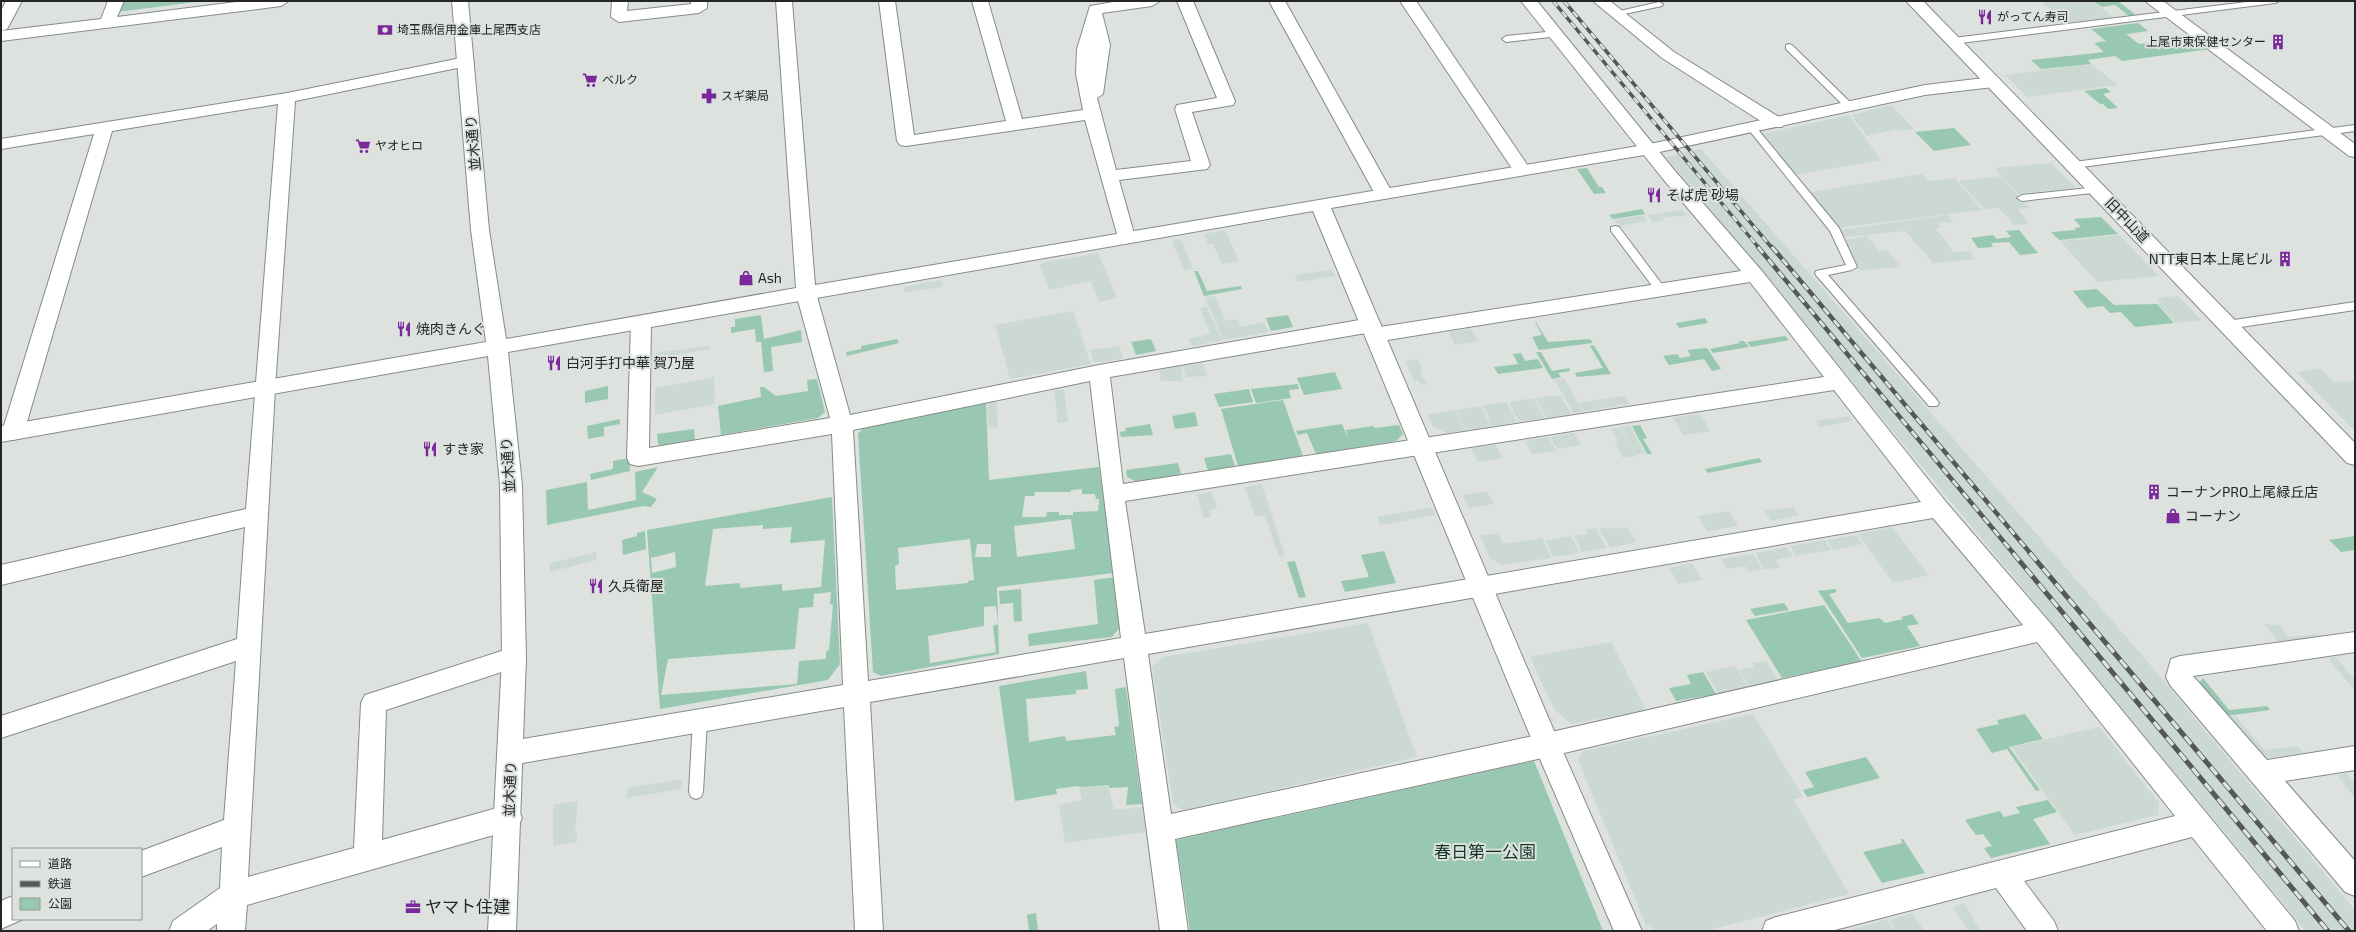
<svg xmlns="http://www.w3.org/2000/svg" width="2356" height="932" font-family="'Exo 2','Noto Sans JP',sans-serif">
	<rect width="100%" height="100%" fill="#dde2df"/>
	<g fill="#ccd9d2">
		<polygon points="2060,1 2092,1 2113,17 2067,23 2042,3"/>
		<polygon points="2091,64 2118,85 2027,97 2005,75"/>
		<polygon points="1891,105 1914,129 1898,131 1896,129 1867,136 1851,115"/>
		<polygon points="1849,115 1881,160 1795,175 1763,134"/>
		<polygon points="1701,149 2148,662 2355,910 2355,931 2306,931 1666,157"/>
		<polygon points="2051,163 2076,188 2018,194 1995,168"/>
		<polygon points="1922,174 1928,181 1955,178 1982,210 1838,228 1811,192"/>
		<polygon points="2001,176 2029,208 2018,209 2028,223 2025,223 2027,224 2014,225 1999,208 1984,209 1959,181"/>
		<polygon points="1682,210 1687,216 1662,217 1664,220 1653,222 1648,215"/>
		<polygon points="1644,215 1648,221 1619,226 1615,220"/>
		<polygon points="1947,215 1953,222 1938,223 1940,227 1935,228 1954,252 1969,251 1976,259 1933,263 1905,231 1846,237 1840,230"/>
		<polygon points="1225,230 1239,261 1222,264 1213,244 1208,244 1204,234"/>
		<polygon points="2119,235 2159,276 2097,282 2060,241"/>
		<polygon points="1867,236 1879,251 1887,250 1901,267 1860,270 1854,262 1846,240"/>
		<polygon points="1181,239 1193,269 1184,271 1172,241"/>
		<polygon points="1098,253 1117,298 1099,302 1091,281 1049,290 1040,265 1045,262"/>
		<polygon points="1332,270 1335,276 1299,282 1295,275"/>
		<polygon points="941,280 943,287 905,292 904,287"/>
		<polygon points="1215,296 1226,321 1238,319 1241,327 1264,322 1269,332 1223,340 1205,297"/>
		<polygon points="2178,296 2201,320 2176,323 2158,304 2162,304 2157,298"/>
		<polygon points="1207,307 1222,340 1192,346 1189,339 1210,334 1200,308"/>
		<polygon points="1073,311 1091,364 1010,379 995,325"/>
		<polygon points="1471,329 1478,341 1455,345 1449,332"/>
		<polygon points="710,346 710,349 656,358 655,353"/>
		<polygon points="1119,346 1123,359 1094,363 1090,350"/>
		<polygon points="1418,359 1423,371 1419,372 1428,384 1421,385 1419,381 1414,381 1405,361"/>
		<polygon points="1202,360 1207,376 1186,377 1183,365"/>
		<polygon points="1181,364 1183,381 1161,381 1159,370"/>
		<polygon points="2320,368 2334,382 2355,381 2355,431 2297,372"/>
		<polygon points="714,377 715,404 655,415 655,388"/>
		<polygon points="1564,378 1583,412 1573,413 1555,380"/>
		<polygon points="1064,389 1068,422 1058,423 1054,390"/>
		<polygon points="1560,395 1571,414 1546,418 1536,398"/>
		<polygon points="1624,396 1629,404 1586,411 1583,410 1579,403"/>
		<polygon points="1534,398 1544,418 1519,422 1509,402"/>
		<polygon points="996,401 998,427 988,428 987,403"/>
		<polygon points="1507,402 1517,422 1492,426 1483,406"/>
		<polygon points="1481,406 1491,427 1466,430 1456,410"/>
		<polygon points="1455,410 1465,430 1447,433 1433,427 1428,414"/>
		<polygon points="1700,414 1711,431 1683,435 1673,418"/>
		<polygon points="1849,416 1852,421 1820,427 1816,421"/>
		<polygon points="1630,426 1645,453 1636,455 1621,427"/>
		<polygon points="1620,427 1636,456 1623,458 1615,443 1619,443 1611,429"/>
		<polygon points="1574,433 1581,445 1557,449 1550,437"/>
		<polygon points="1548,437 1556,451 1532,454 1525,441"/>
		<polygon points="1496,445 1502,458 1477,462 1471,448"/>
		<polygon points="1262,484 1285,556 1279,557 1265,516 1255,517 1245,487"/>
		<polygon points="1487,491 1494,504 1469,508 1462,495"/>
		<polygon points="1212,492 1217,509 1209,510 1211,517 1203,518 1197,494"/>
		<polygon points="1432,507 1436,515 1380,525 1377,517"/>
		<polygon points="1793,507 1799,515 1771,521 1764,511"/>
		<polygon points="1729,511 1738,526 1707,531 1698,516"/>
		<polygon points="1612,527 1613,529 1627,527 1636,542 1610,548 1599,529"/>
		<polygon points="1892,527 1929,575 1893,583 1858,534"/>
		<polygon points="1596,528 1606,548 1582,552 1574,536 1588,534 1586,530"/>
		<polygon points="1498,533 1503,544 1542,538 1551,558 1501,565 1490,558 1480,536"/>
		<polygon points="1856,535 1862,544 1833,550 1827,540"/>
		<polygon points="1571,536 1579,553 1553,557 1545,541"/>
		<polygon points="1825,540 1831,550 1796,556 1790,546"/>
		<polygon points="1787,547 1793,556 1775,560 1780,567 1765,570 1755,553"/>
		<polygon points="596,552 597,560 550,572 550,563"/>
		<polygon points="1753,554 1762,569 1749,572 1745,566 1727,569 1721,559"/>
		<polygon points="1692,563 1702,580 1679,584 1669,568"/>
		<polygon points="1368,623 1417,757 1184,811 1173,804 1152,667 1163,657"/>
		<polygon points="2264,624 2279,625 2289,637 2317,634 2321,639 2279,643"/>
		<polygon points="1611,642 1646,710 1571,724 1554,709 1530,657"/>
		<polygon points="2336,657 2355,680 2355,691 2328,658"/>
		<polygon points="1766,661 1778,680 1749,686 1739,670 1754,667 1752,663"/>
		<polygon points="1735,666 1748,687 1718,693 1706,672"/>
		<polygon points="1753,714 1803,797 1793,799 1849,894 1706,931 1658,931 1646,925 1578,760 1583,751"/>
		<polygon points="2236,716 2264,750 2298,746 2303,753 2270,758 2254,751 2226,718"/>
		<polygon points="2099,727 2159,803 2158,815 2075,835 2011,747"/>
		<polygon points="2346,773 2355,784 2355,798 2337,775"/>
		<polygon points="682,779 681,789 627,798 628,788"/>
		<polygon points="1108,785 1114,810 1143,807 1146,832 1065,843 1059,805 1082,800 1079,787"/>
		<polygon points="578,801 575,834 577,833 577,842 553,846 553,805"/>
		<polygon points="1964,903 1980,931 1968,931 1953,907"/>
		<polygon points="1913,913 1924,931 1896,931 1889,920"/>
		<polygon points="1887,919 1893,931 1850,930"/>
	</g>
	<g fill="#98c8b2" fill-rule="evenodd">
		<polygon points="122,1 204,1 117,12"/>
		<polygon points="2093,1 2118,1 2136,15 2129,16 2115,5 2102,7"/>
		<polygon points="2138,23 2148,31 2126,34 2139,44 2196,39 2210,49 2122,61 2115,56 2088,60 2091,64 2041,69 2031,60 2104,52 2094,43 2106,41 2091,29"/>
		<polygon points="2106,88 2111,92 2103,94 2118,108 2108,109 2103,104 2100,104 2084,91"/>
		<polygon points="1954,128 1971,145 1934,151 1915,132"/>
		<polygon points="1587,168 1599,187 1602,187 1606,193 1594,194 1577,169"/>
		<polygon points="1642,209 1645,214 1613,219 1609,215"/>
		<polygon points="2101,217 2118,234 2059,240 2051,232 2076,230 2074,228 2081,227 2074,219"/>
		<polygon points="2019,230 2038,253 2020,255 2009,242 1991,243 1993,247 1978,248 1971,238 1993,235 1997,239 2011,237 2006,231"/>
		<polygon points="1194,271 1198,271 1207,291 1241,286 1242,289 1204,296"/>
		<polygon points="2097,289 2114,305 2157,304 2174,323 2135,327 2121,312 2110,313 2103,306 2087,308 2073,291"/>
		<polygon points="761,315 764,339 801,330 802,342 771,347 773,371 764,372 761,342 756,342 755,329 731,333 731,327 735,327 735,319"/>
		<polygon points="1288,315 1293,327 1271,331 1266,318"/>
		<polygon points="1705,318 1708,323 1679,328 1676,323"/>
		<polygon points="1535,322 1536,322 1548,342 1590,339 1593,343 1539,350 1532,337 1542,335"/>
		<polygon points="1785,336 1789,340 1751,347 1747,342"/>
		<polygon points="897,339 899,343 847,356 846,352 861,349 861,346"/>
		<polygon points="1151,339 1156,351 1136,355 1131,342"/>
		<polygon points="1739,341 1744,341 1749,347 1713,353 1710,349 1740,343"/>
		<polygon points="1594,345 1611,374 1577,377 1575,373 1603,368 1590,346"/>
		<polygon points="1707,348 1721,369 1712,371 1704,359 1669,365 1663,356 1677,354 1680,358 1691,356 1687,350"/>
		<polygon points="1536,352 1541,352 1552,371 1569,368 1570,371 1558,373 1561,377 1552,379"/>
		<polygon points="1521,353 1525,361 1538,359 1543,368 1498,374 1494,367 1518,364 1513,354"/>
		<polygon points="1335,372 1342,389 1304,395 1297,378"/>
		<polygon points="817,379 825,412 818,418 721,435 718,406 761,397 760,387 764,387 776,396 808,391 807,380"/>
		<polygon points="1298,384 1299,389 1289,390 1291,398 1256,403 1251,389"/>
		<polygon points="608,386 608,399 585,403 585,391"/>
		<polygon points="1249,389 1253,402 1219,407 1214,394"/>
		<polygon points="1283,400 1303,456 1238,466 1221,409"/>
		<path d="M986,403L989,480L1099,467L1114,573L997,587L999,654L881,676L873,672L858,434L866,425ZM1082,489V494H1095L1096,499H1099L1098,511L1073,512V515H1059V512H1047L1046,517H1022L1025,496H1034L1035,492H1071V490ZM1071,519L1075,549L1017,557L1014,526ZM970,539L974,580L968,581V583L896,590L895,566L899,564L898,548ZM977,544H991V557H975ZM996,606L998,624L993,626L996,652L930,663L928,636L984,626V607Z"/>
		<polygon points="1195,412 1198,426 1175,429 1172,416"/>
		<polygon points="620,419 620,424 604,427 604,436 588,439 587,426"/>
		<polygon points="1150,424 1153,435 1121,437 1120,432 1126,431 1125,428"/>
		<polygon points="1342,424 1348,438 1346,430 1373,426 1375,428 1399,425 1403,434 1396,441 1316,454 1307,433 1298,435 1296,431"/>
		<polygon points="1640,425 1647,438 1643,439 1652,454 1647,454 1632,426"/>
		<polygon points="694,429 695,441 666,447 658,444 657,434"/>
		<polygon points="1231,454 1235,466 1208,471 1204,458"/>
		<polygon points="629,458 630,471 591,480 590,474 613,469 613,461"/>
		<polygon points="1759,458 1762,462 1708,473 1705,469"/>
		<polygon points="1178,463 1181,474 1139,483 1127,477 1126,470"/>
		<polygon points="658,467 642,492 657,499 651,507 643,506 547,525 546,490 587,482 588,510 636,500 635,472"/>
		<path d="M832,497L840,664L828,680L660,709L647,530ZM763,525V529L792,527L790,543L825,540L821,587L782,591V584L740,588V583L705,586L713,529ZM675,552L676,567L652,573L651,558ZM831,592L830,604L833,605L829,650L826,651V659L799,661L797,684L661,695L668,659L795,649L799,608L813,607L814,594Z"/>
		<polygon points="645,531 646,549 623,555 622,540 637,536 637,533"/>
		<polygon points="2355,536 2355,550 2341,552 2329,540"/>
		<polygon points="1384,551 1396,583 1345,592 1341,581 1369,577 1361,555"/>
		<polygon points="1295,561 1306,597 1299,598 1287,562"/>
		<polygon points="1115,577 1122,625 1112,637 1029,646 1028,634 1098,624 1094,580"/>
		<polygon points="1021,589 1022,621 1014,622 1013,603 1000,604 999,591"/>
		<polygon points="1835,589 1837,592 1829,594 1848,623 1879,618 1885,623 1903,619 1901,617 1912,614 1919,624 1907,626 1920,646 1862,658 1818,591"/>
		<polygon points="1784,603 1789,610 1755,616 1750,609"/>
		<polygon points="1824,605 1862,662 1782,678 1746,620"/>
		<polygon points="1086,671 1088,689 1076,690 1076,694 1026,699 1029,742 1065,736 1066,741 1116,735 1114,727 1119,726 1115,689 1126,687 1142,804 1126,805 1128,787 1110,788 1108,785 1079,787 1078,786 1056,789 1057,794 1015,801 999,686"/>
		<polygon points="1703,672 1716,694 1676,701 1669,688 1691,684 1687,675"/>
		<polygon points="2203,678 2229,710 2267,706 2270,710 2226,716 2198,684"/>
		<polygon points="2025,714 2043,739 2009,747 2040,790 2036,791 2007,749 1992,753 1976,729 1999,724 1997,720"/>
		<polygon points="1866,757 1880,778 1807,797 1803,790 1814,787 1805,772"/>
		<polygon points="1534,761 1603,931 1190,931 1176,840"/>
		<polygon points="2048,800 2057,812 2033,819 2050,844 1991,858 1984,848 1992,846 1983,834 1976,835 1965,820 2000,811 2004,817 2020,813 2016,807"/>
		<polygon points="1900,839 1903,839 1925,873 1882,883 1863,852 1903,843"/>
		<polygon points="1036,913 1038,931 1029,931 1027,915"/>
	</g>
	<g fill="none" stroke-linecap="round" stroke-linejoin="round">
		<g stroke="#868b88" stroke-width="2">
			<g id="service">
				<polygon points="2255,1 2279,1 2275,3 1953,44 1949,41 1953,38"/>
				<polygon points="1659,2 1663,4 1662,6 1615,16 1611,13"/>
				<polygon points="1556,31 1560,34 1559,36 1506,42 1502,39 1506,36"/>
				<polygon points="1789,44 1792,45 1852,104 1852,108 1846,108 1786,49 1786,45"/>
				<polygon points="1752,125 1755,126 1839,228 1857,267 1852,270 1828,275 1937,400 1939,403 1937,406 1929,406 1816,275 1815,273 1816,271 1846,265 1830,231 1749,130 1749,126"/>
				<polygon points="2355,125 2355,131 2074,168 2069,165 2074,162"/>
				<polygon points="2098,187 2103,190 2101,192 2022,201 2017,198 2022,195"/>
				<polygon points="1615,226 1619,227 1664,287 1665,289 1664,291 1656,291 1611,231 1611,227"/>
				<polygon points="2355,302 2355,310 2227,329 2222,325 2227,321"/>
				<polygon points="700,714 705,716 707,720 703,792 701,797 696,799 691,797 689,792 693,720 695,716"/>
			</g>
		</g>
		<g stroke="#868b88" stroke-width="2">
			<g id="minor">
				<polygon points="108,1 124,1 117,17 244,1 289,1 281,6 1,41 1,31 101,19"/>
				<polygon points="612,1 628,1 627,11 691,4 691,1 707,1 707,8 699,13 619,22 611,17"/>
				<polygon points="879,1 895,1 914,135 1006,121 972,1 988,1 1022,119 1083,110 1076,74 1077,49 1090,6 1119,1 1160,1 1152,6 1102,13 1110,45 1103,94 1097,98 1116,170 1191,161 1175,109 1177,105 1217,98 1177,1 1193,1 1235,101 1233,105 1192,112 1210,165 1207,169 1119,180 1135,237 1133,241 1126,243 1119,241 1085,120 906,146 900,145 897,141"/>
				<polygon points="1269,1 1285,1 1393,194 1390,198 1378,198 1375,194"/>
				<polygon points="1400,1 1416,1 1530,169 1527,173 1515,173"/>
				<path d="M1521,1H1537L1675,171L1762,271L1946,502L2051,624L2295,921L2299,931H2267L2192,837L2024,881L2054,921L2058,931H2027L1996,888L1831,931H1762L1766,921L1776,917L2175,816L2037,642L1547,757L1175,839L1188,931H1160L1124,658L870,702L883,931H855L844,707L511,765L502,761L498,753L502,745L511,741L843,685L832,434L638,466L630,464L627,458L631,323L634,318L641,316L648,318L651,323L649,448L830,418L796,293L799,288L806,286L813,288L816,293L850,415L1099,365L1371,318L1378,320L1381,325L1380,327L1741,271L1663,179ZM1750,282L1824,377L1123,484L1110,377L1366,333L1365,335L1368,340L1375,342ZM1090,381L1121,638L868,681L853,430ZM1834,390L1921,502L1145,634L1125,501ZM1933,518L2023,625L1547,733L1171,814L1148,654Z"/>
				<polygon points="1593,1 1610,1 1674,52 1782,119 1785,123 1782,127 1770,127 1662,58"/>
				<polygon points="2145,1 2163,1 2355,144 2355,157 2349,156"/>
				<polygon points="466,57 472,59 474,62 472,65 295,101 275,388 248,877 354,848 361,703 365,695 514,647 523,651 526,658 523,665 386,710 382,840 508,805 518,809 522,818 518,827 508,831 247,905 245,931 217,931 217,924 207,931 169,931 173,921 220,888 222,847 141,877 141,851 224,820 236,661 1,738 1,716 237,639 245,527 1,585 1,565 246,509 278,104 112,131 24,432 21,438 13,440 5,438 2,432 94,134 1,149 1,139 287,93"/>
				<polygon points="2355,632 2355,652 2193,676 2267,760 2355,746 2355,770 2285,781 2355,861 2355,896 2345,892 2170,685 2166,677 2171,659 2180,656"/>
				<polygon points="13,896 13,919 23,919 1,929 1,901"/>
			</g>
		</g>
		<g stroke="#868b88" stroke-width="2">
			<g id="tertiary">
				<polygon points="6,1 22,1 7,29 1,31 1,11"/>
				<polygon points="452,1 468,1 489,230 506,339 796,288 776,1 792,1 815,285 1650,144 1925,85 1993,77 1999,79 2001,82 1999,85 1993,87 1925,95 1650,154 1331,208 1560,745 1642,931 1614,931 1534,745 1313,211 508,352 522,485 526,658 516,931 488,931 502,658 500,485 488,356 1,442 1,426 486,342 471,230"/>
			</g>
		</g>
		<g stroke="#868b88" stroke-width="2">
			<polygon id="secondary" points="1906,1 1923,1 2355,443 2355,465 2347,463"/>
		</g>
		<use href="#service" fill="#fff" fill-rule="evenodd"/>
		<use href="#minor" fill="#fff" fill-rule="evenodd"/>
		<use href="#tertiary" fill="#fff" fill-rule="evenodd"/>
		<use href="#secondary" fill="#fff" fill-rule="evenodd"/>
		<g stroke="#555857" stroke-width="3.5">
			<g id="rail-far2">
				<polyline points="1553,1 1759,248"/>
				<polyline points="1564,1 1772,248"/>
			</g>
		</g>
		<g stroke="#555857" stroke-width="4.5">
			<g id="rail-far1">
				<polyline points="1758,247 2014,554"/>
				<polyline points="1772,247 2031,554"/>
			</g>
		</g>
		<g stroke="#555857" stroke-width="5">
			<g id="rail">
				<polyline points="2013,553 2328,931"/>
				<polyline points="2030,553 2349,931"/>
			</g>
		</g>
		<use href="#rail-far2" stroke="#dde2df" stroke-width="2.5" stroke-dasharray="7" stroke-linecap="butt"/>
		<use href="#rail-far1" stroke="#dde2df" stroke-width="3" stroke-dasharray="8" stroke-linecap="butt"/>
		<use href="#rail" stroke="#dde2df" stroke-width="3.5" stroke-dasharray="10" stroke-linecap="butt"/>
	</g>
	<defs>
		<g id="restaurant-bare" transform="scale(1.2)"><path d="M-5-6h1v4h1v-4h1v4h1v-4h1v5L-1.5 .5V6h-2V.5L-5-1ZM5-6V6H3V1.5H1.5Q1.5-4 5-6Z" fill="#7a299a" stroke="#dde2df" stroke-width="2.5" paint-order="stroke"/></g>
		<g id="bank-bare" transform="scale(1.2)"><path d="M-6-4H6V4H-6ZM0-2.3a2.3 2.3 0 1 0 0 4.6a2.3 2.3 0 1 0 0-4.6Z" fill="#7a299a" stroke="#dde2df" stroke-width="2.5" paint-order="stroke"/></g>
		<g id="building-bare" transform="scale(1.2)"><path d="M-4-6H4V6H1V3H-1V6H-4ZM-2.5-4.3h1.7v1.8h-1.7ZM.8-4.3h1.7v1.8H.8ZM-2.5-1h1.7V.8h-1.7ZM.8-1h1.7V.8H.8Z" fill="#7a299a" stroke="#dde2df" stroke-width="2.5" paint-order="stroke"/></g>
		<g id="supermarket-bare" transform="scale(1.2)"><path d="M-6-5.5h2.5l.6 2H6L4.5 2H-2.5L-4.4-4H-6ZM-1.5 3.2a1.3 1.3 0 1 0 .1 0ZM3 3.2a1.3 1.3 0 1 0 .1 0Z" fill="#7a299a" stroke="#dde2df" stroke-width="2.5" paint-order="stroke"/></g>
		<g id="pharmacy-bare" transform="scale(1.2)"><path d="M-2-6h4v4h4v4h-4v4h-4v-4h-4v-4h4Z" fill="#7a299a" stroke="#dde2df" stroke-width="2.5" paint-order="stroke"/></g>
		<g id="shop-bare" transform="scale(1.2)"><path d="M-5-2.5h2.3a2.7 3.5 0 0 1 5.4 0H5L5.5 6h-11ZM-1.5-2.5h3a1.5 2.3 0 0 0-3 0Z" fill="#7a299a" stroke="#dde2df" stroke-width="2.5" paint-order="stroke"/></g>
		<g id="office-bare" transform="scale(1.2)"><path d="M-6-3h4V-5.5h4V-3h4V5H-6ZM-1-4.5V-3h2v-1.5ZM-6 0V1H6V0Z" fill="#7a299a" stroke="#dde2df" stroke-width="2.5" paint-order="stroke"/></g>
	</defs>
	<g fill-rule="evenodd">
		<use href="#restaurant-bare" x="1985" y="17"/>
		<use href="#bank-bare" x="385" y="30"/>
		<use href="#building-bare" x="2278" y="42"/>
		<use href="#supermarket-bare" x="590" y="80"/>
		<use href="#pharmacy-bare" x="709" y="96"/>
		<use href="#supermarket-bare" x="363" y="146"/>
		<use href="#restaurant-bare" x="1654" y="195"/>
		<use href="#building-bare" x="2285" y="259"/>
		<use href="#shop-bare" x="746" y="278"/>
		<use href="#restaurant-bare" x="404" y="329"/>
		<use href="#restaurant-bare" x="554" y="363"/>
		<use href="#restaurant-bare" x="430" y="449"/>
		<use href="#building-bare" x="2154" y="492"/>
		<use href="#shop-bare" x="2173" y="516"/>
		<use href="#restaurant-bare" x="596" y="586"/>
		<use href="#office-bare" x="413" y="907"/>
	</g>
	<g text-anchor="middle" stroke-width="4" stroke-linejoin="round" paint-order="stroke">
		<g font-size="12" fill="#242625" stroke="#dde2df" text-anchor="start">
			<text x="1997" y="21">がってん寿司</text>
			<text x="397" y="34">埼玉縣信用金庫上尾西支店</text>
			<text x="2266" y="46" text-anchor="end">上尾市東保健センター</text>
			<text x="602" y="84">ベルク</text>
			<text x="721" y="100">スギ薬局</text>
			<text x="375" y="150">ヤオヒロ</text>
		</g>
		<g font-size="14" fill="#242625" stroke="#dde2df">
			<text transform="translate(473 143) rotate(-95)" y="5">並木通り</text>
			<text transform="translate(2127 220) rotate(46)" y="5">旧中山道</text>
			<text transform="translate(508 465) rotate(-94)" y="5">並木通り</text>
			<text transform="translate(510 789) rotate(-88)" y="5">並木通り</text>
		</g>
		<g font-size="14" fill="#242625" stroke="#dde2df" text-anchor="start">
			<text x="1666" y="200">そば虎 砂場</text>
			<text x="2273" y="264" text-anchor="end">NTT東日本上尾ビル</text>
			<text x="758" y="283">Ash</text>
			<text x="416" y="334">焼肉きんぐ</text>
			<text x="566" y="368">白河手打中華 賀乃屋</text>
			<text x="442" y="454">すき家</text>
			<text x="2166" y="497">コーナンPRO上尾緑丘店</text>
			<text x="2185" y="521">コーナン</text>
			<text x="608" y="591">久兵衛屋</text>
		</g>
		<g font-size="17" fill="#143729" stroke="#dde2df">
			<text x="1485" y="858">春日第一公園</text>
		</g>
		<g font-size="17" fill="#242625" stroke="#dde2df" text-anchor="start">
			<text x="425" y="913">ヤマト住建</text>
		</g>
	</g>
	<rect width="2356" height="932" fill="none" stroke="#242625" stroke-width="4"/>
	<rect x="12" y="848" width="130" height="72" fill="#dde2df" stroke="#939795"/>
	<rect x="20" y="861" width="20" height="6" fill="#ffffff" stroke="#939795"/>
	<text x="48" y="868" font-size="12" fill="#242625">道路</text>
	<rect x="20" y="881" width="20" height="6" fill="#555857" stroke="#939795"/>
	<text x="48" y="888" font-size="12" fill="#242625">鉄道</text>
	<rect x="20" y="898" width="20" height="12" fill="#98c8b2" stroke="#939795"/>
	<text x="48" y="908" font-size="12" fill="#242625">公園</text>
</svg>
